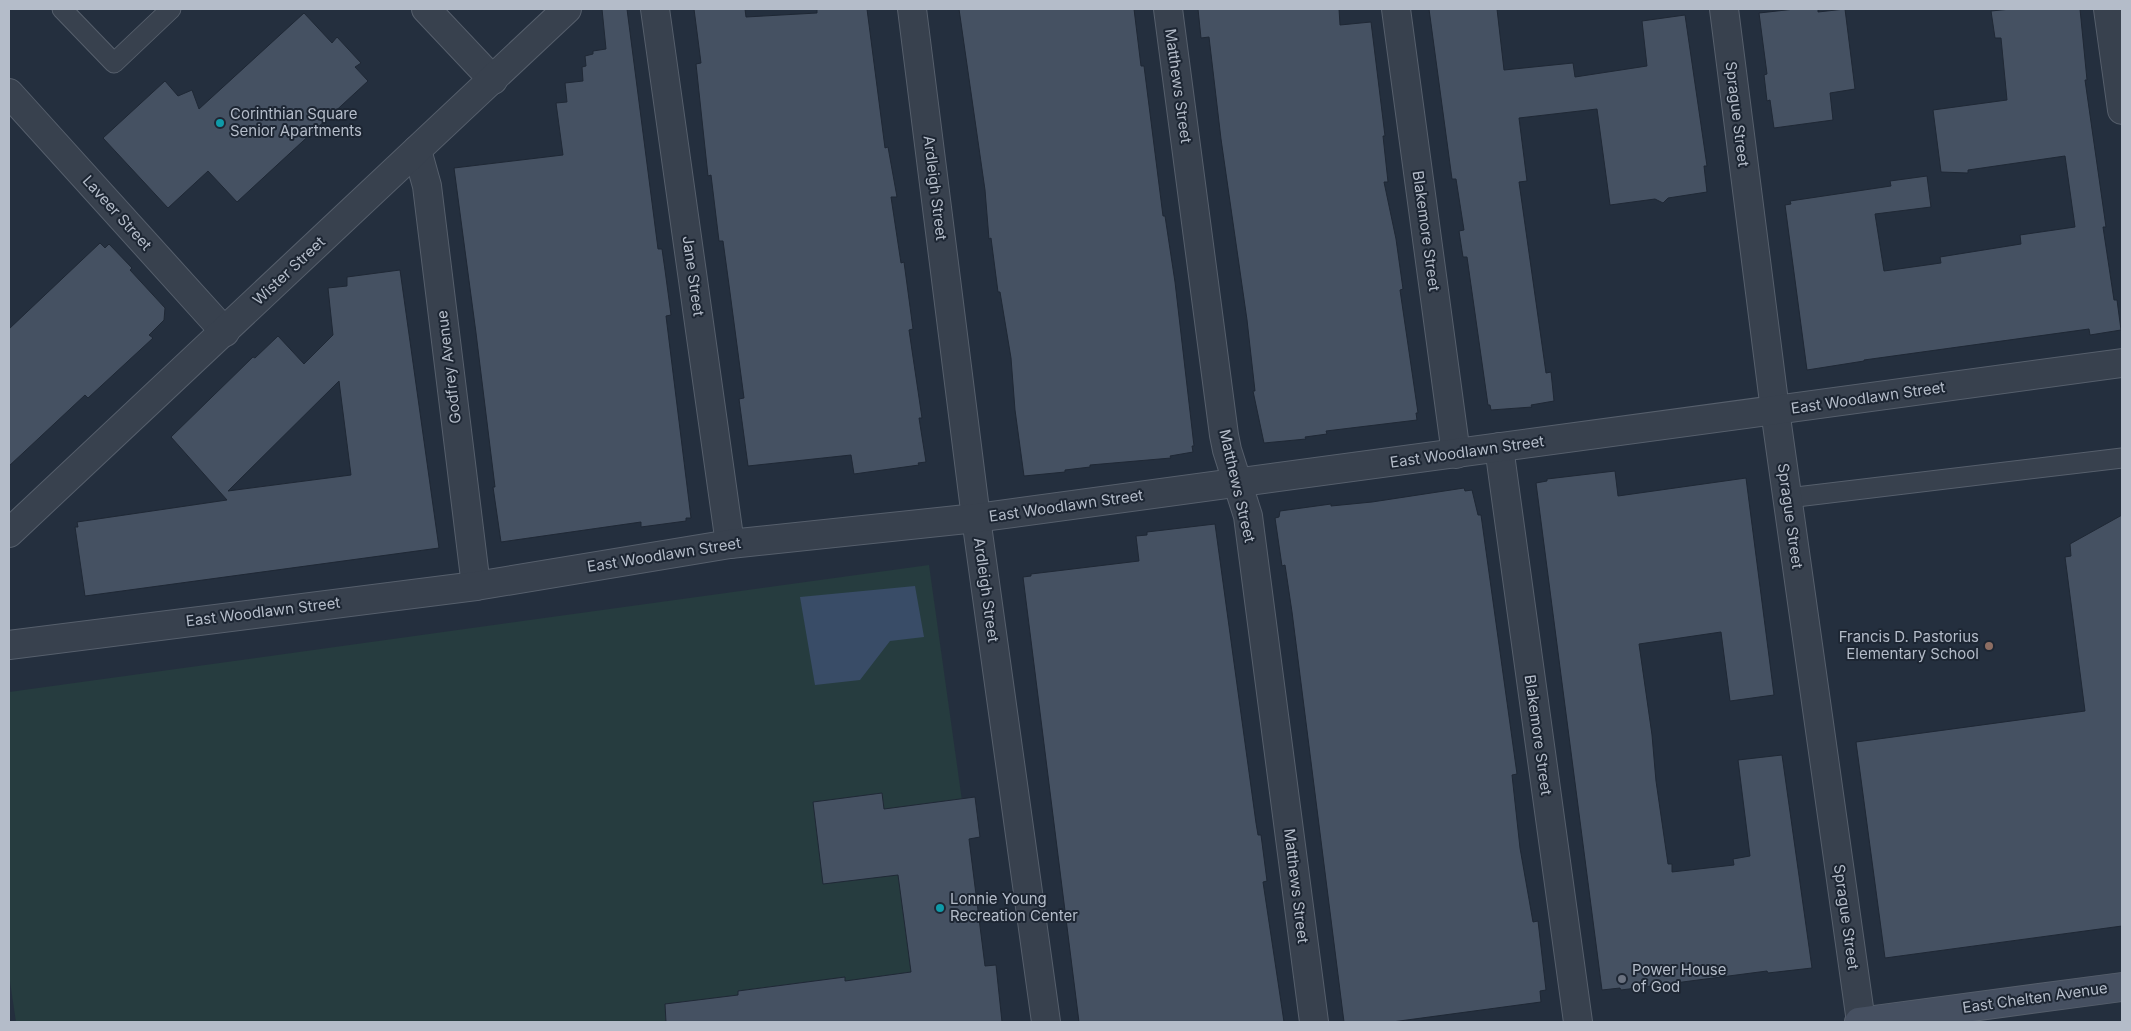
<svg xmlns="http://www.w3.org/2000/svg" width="2131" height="1031" font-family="Inter,sans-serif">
	<rect width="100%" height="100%" fill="#242f3e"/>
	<polygon fill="#263c3f" points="929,565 993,1022 16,1022 9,975 9,692"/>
	<polygon fill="#394c67" points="915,586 924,637 890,641 860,680 815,685 800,597"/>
	<g fill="#455162" stroke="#1f2835" fill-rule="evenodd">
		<polygon points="602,9 627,9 658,249 662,249 665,270 671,315 666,316 691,518 686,518 686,521 641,527 641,522 501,542 493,487 495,487 476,333 454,168 563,155 556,103 567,102 565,83 583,81 582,67 586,66 585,56 593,54 593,51 606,49"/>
		<polygon points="694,9 745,9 746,17 817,13 817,9 867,9 885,148 888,147 897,197 891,197 901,263 904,262 913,329 909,330 922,418 919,418 926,462 918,463 919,465 854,474 851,455 748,466 739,399 744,398 729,285 723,241 719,241 711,175 708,176 696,64 701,63"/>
		<polygon points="959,9 1134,9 1141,66 1144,66 1163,216 1165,216 1175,282 1194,446 1192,446 1193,452 1170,456 1171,458 1090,465 1090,467 1065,470 1065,472 1024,476 1015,410 1011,358 1000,292 998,292 991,238 989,239 985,190"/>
		<polygon points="1198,9 1339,9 1340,25 1371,22 1385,136 1383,136 1388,182 1384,182 1396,239 1403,289 1400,290 1418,413 1416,413 1417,420 1326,431 1327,434 1305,437 1306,439 1264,443 1253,391 1255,391 1247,320 1221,139 1209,37 1201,38"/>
		<polygon points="1429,9 1497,9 1504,70 1573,63 1575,77 1647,66 1642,21 1685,15 1707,166 1704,166 1707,192 1668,198 1663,203 1655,199 1610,205 1597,109 1519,118 1527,181 1519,182 1546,373 1551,372 1554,401 1531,405 1532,407 1491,410 1490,405 1488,405 1467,257 1463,257 1459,231 1464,230 1456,179 1452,179"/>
		<polygon points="1795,9 1818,9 1818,12 1845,9 1855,89 1830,93 1833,120 1774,128 1770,100 1767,101 1764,75 1767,74 1759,13"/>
		<polygon points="2011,9 2080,9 2087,80 2085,80 2106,227 2103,227 2114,300 2117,300 2121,330 2090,335 2089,329 1864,360 1864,361 1807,370 1785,205 1791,204 1790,201 1891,186 1890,181 1927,176 1931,207 1875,214 1884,271 1941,263 1940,257 2021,244 2020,235 2075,227 2065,156 1968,170 1968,173 1941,172 1933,110 2007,100 2001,38 1995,38 1991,11"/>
		<polygon points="304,13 332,43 337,37 361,63 355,67 368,81 237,202 208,171 168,208 103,138 165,81 178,96 192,90 199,109"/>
		<polygon points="100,243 105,248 109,244 132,268 130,270 165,308 164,320 149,335 153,338 88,398 85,395 9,466 9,329"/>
		<path d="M400,270L439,548L85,596L75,527H78L77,522L227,500L171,437L253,357L255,358L278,336L304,364L333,335L328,288L347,286V277ZM339,381L351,475L228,491Z"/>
		<polygon points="1615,471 1618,496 1746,478 1774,695 1730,701 1721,632 1639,644 1652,735 1656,781 1668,864 1672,864 1672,872 1734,865 1733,859 1750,856 1738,760 1782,755 1812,968 1768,973 1767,971 1621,990 1620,988 1602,990 1536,483 1547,481 1547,479"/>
		<polygon points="1464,488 1465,491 1472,490 1478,515 1481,515 1517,774 1512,775 1520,848 1533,922 1538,921 1546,990 1540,991 1541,1002 1392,1022 1344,1022 1292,612 1285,565 1282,566 1275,518 1279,517 1280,511 1331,504 1331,506 1372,502"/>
		<polygon points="2122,515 2122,926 1885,958 1856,742 2085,711 2065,557 2071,556 2070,544"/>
		<polygon points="1215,524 1256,823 1258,835 1261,835 1267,881 1263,882 1284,1022 1079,1022 1023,577 1031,576 1031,574 1139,561 1136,536 1147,535 1147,532"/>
		<polygon points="882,793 884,809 975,797 980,837 969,839 985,966 996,965 1002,1022 666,1022 665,1004 738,995 738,991 845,977 845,981 911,972 898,875 823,884 813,802"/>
	</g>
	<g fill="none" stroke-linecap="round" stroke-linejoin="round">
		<g stroke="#565f6c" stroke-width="21">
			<g id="lane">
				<polyline points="62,9 114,63 171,9"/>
				<polyline points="1788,498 2122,458"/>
			</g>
		</g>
		<g stroke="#565f6c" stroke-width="30">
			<g id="street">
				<polyline points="426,9 493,80"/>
				<polyline points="655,9 730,544"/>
				<polyline points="912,9 976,518 1046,1022"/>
				<polyline points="1168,9 1224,435 1227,450 1248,516 1314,1022"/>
				<polyline points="1396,9 1456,454"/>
				<polyline points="1724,9 1775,410 1861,1022"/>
				<polyline points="2108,9 2122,110"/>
				<polyline points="9,93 225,332"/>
				<polyline points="417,150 427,186 476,586"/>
				<polyline points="1499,447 1578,1022"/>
				<polyline points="9,533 567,9"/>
				<polyline points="9,645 476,586 730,544 976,518 2122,363"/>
			</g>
		</g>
		<g stroke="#565f6c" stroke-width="30">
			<polyline id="secondary" points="1859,1022 2122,987"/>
		</g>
		<use href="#lane" stroke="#38414e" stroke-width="19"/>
		<use href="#street" stroke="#38414e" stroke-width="28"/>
		<use href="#secondary" stroke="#465061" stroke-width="28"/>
	</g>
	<g fill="#0f9aa8" stroke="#1d2633" stroke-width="2">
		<circle cx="220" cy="123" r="5"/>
		<circle cx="940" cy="908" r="5"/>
	</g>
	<circle fill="#8d6e63" stroke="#1d2633" stroke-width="2" cx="1989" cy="646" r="5"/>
	<circle fill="#6b7280" stroke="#1d2633" stroke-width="2" cx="1622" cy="979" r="5"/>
	<g text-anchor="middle" stroke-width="4" stroke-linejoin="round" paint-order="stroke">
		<g font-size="15" fill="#b4bcc9" stroke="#1d2633">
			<text transform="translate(1178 86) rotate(82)" y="5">Matthews Street</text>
			<text transform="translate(1737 114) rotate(83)" y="5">Sprague Street</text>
			<text transform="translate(935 188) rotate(83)" y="5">Ardleigh Street</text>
			<text transform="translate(117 213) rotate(48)" y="5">Laveer Street</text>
			<text transform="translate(1426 231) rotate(82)" y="5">Blakemore Street</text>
			<text transform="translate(289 271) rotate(-43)" y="5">Wister Street</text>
			<text transform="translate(693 276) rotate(82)" y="5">Jane Street</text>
			<text transform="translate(449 367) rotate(-97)" y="5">Godfrey Avenue</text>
			<text transform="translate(1868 398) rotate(-8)" y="5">East Woodlawn Street</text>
			<text transform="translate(1467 452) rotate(-8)" y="5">East Woodlawn Street</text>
			<text transform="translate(1237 486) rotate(77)" y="5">Matthews Street</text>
			<text transform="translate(1066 506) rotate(-8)" y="5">East Woodlawn Street</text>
			<text transform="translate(1790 516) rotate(82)" y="5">Sprague Street</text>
			<text transform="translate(664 555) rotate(-9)" y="5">East Woodlawn Street</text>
			<text transform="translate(986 590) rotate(82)" y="5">Ardleigh Street</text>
			<text transform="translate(263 612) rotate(-7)" y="5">East Woodlawn Street</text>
			<text transform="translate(1538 735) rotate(82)" y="5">Blakemore Street</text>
			<text transform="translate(1296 886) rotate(83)" y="5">Matthews Street</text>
			<text transform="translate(1846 917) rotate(82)" y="5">Sprague Street</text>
			<text transform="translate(2035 998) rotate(-8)" y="5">East Chelten Avenue</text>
		</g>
		<g font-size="15" fill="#b4bcc9" stroke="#1d2633" text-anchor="start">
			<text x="230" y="119">Corinthian Square<tspan x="230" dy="17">Senior Apartments</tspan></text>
			<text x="1979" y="642" text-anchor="end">Francis D. Pastorius<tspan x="1979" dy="17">Elementary School</tspan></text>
			<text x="950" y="904">Lonnie Young<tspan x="950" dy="17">Recreation Center</tspan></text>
			<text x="1632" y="975">Power House<tspan x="1632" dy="17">of God</tspan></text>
		</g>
	</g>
	<rect width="2131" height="1031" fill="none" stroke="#b4bcc9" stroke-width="20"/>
</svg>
